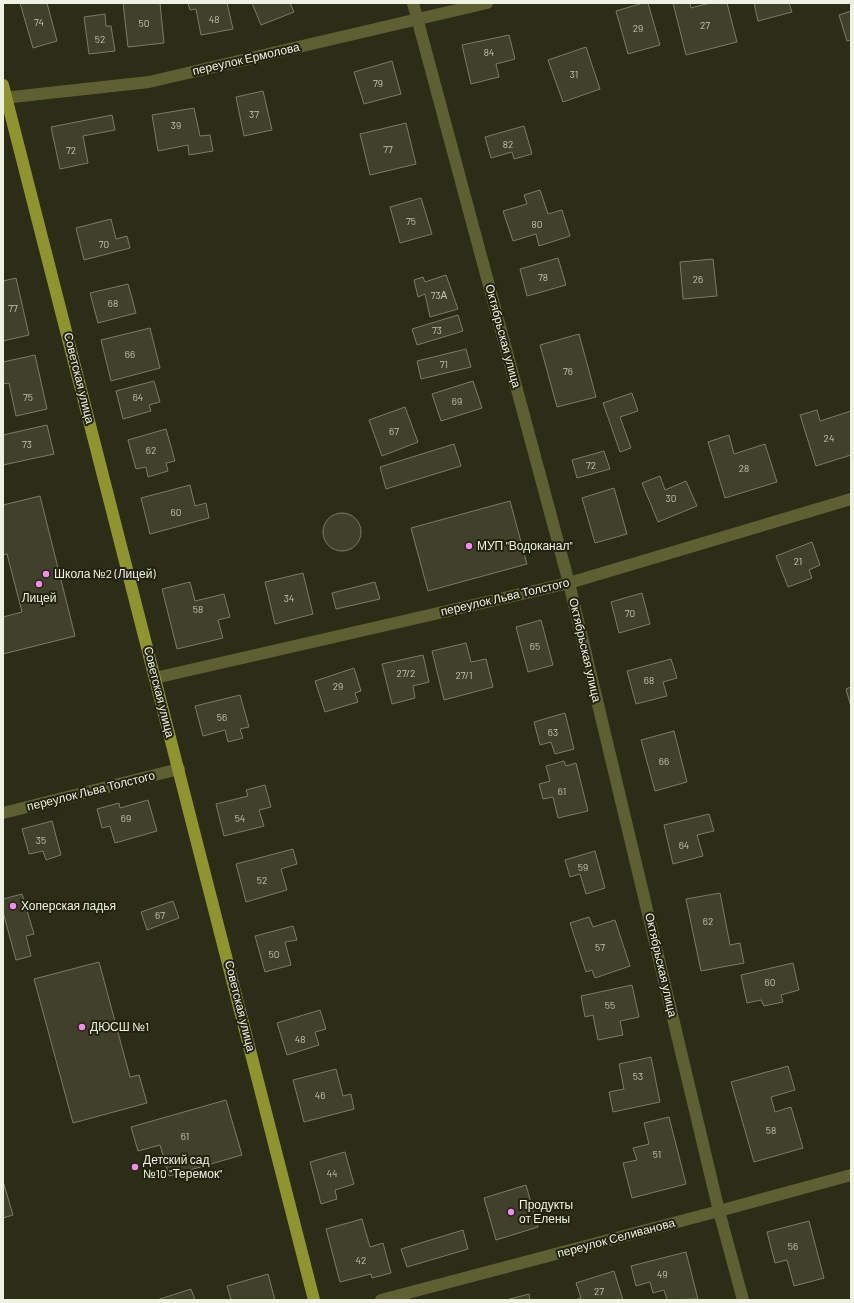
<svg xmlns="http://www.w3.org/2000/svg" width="854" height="1303" font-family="Barlow,sans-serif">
	<rect width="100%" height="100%" fill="#2c2d17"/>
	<g fill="#40412b" stroke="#7a7c64">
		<polygon points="20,3 47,3 57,41 33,48"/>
		<polygon points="123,3 160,3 164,43 128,47"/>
		<polygon points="188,3 227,3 233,29 201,35 196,9 190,10"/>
		<polygon points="252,3 290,3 294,12 261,25"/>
		<polygon points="643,3 648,3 660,45 628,54 616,11"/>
		<polygon points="673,3 690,3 691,8 710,3 727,3 737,42 686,55"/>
		<polygon points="754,3 789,3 792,12 758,21"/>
		<polygon points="851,11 851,40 847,41 839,15"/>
		<polygon points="105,14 106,26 111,26 115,51 89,54 84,17"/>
		<polygon points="509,35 515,59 496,64 499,77 471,84 462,45"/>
		<polygon points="586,47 600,89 563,102 548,60"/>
		<polygon points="392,61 401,94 364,104 354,72"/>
		<polygon points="263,91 272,130 244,136 236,97"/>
		<polygon points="194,108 200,136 210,135 213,151 189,155 188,145 158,151 152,115"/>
		<polygon points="112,115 115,130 83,136 88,163 60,169 51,127"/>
		<polygon points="406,123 416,164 370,175 360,134"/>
		<polygon points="524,126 532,154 514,159 512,152 491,158 485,137"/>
		<polygon points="540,190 548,214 562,210 570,236 539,246 536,234 513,241 503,211 527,204 524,195"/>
		<polygon points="421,198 432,234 400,243 390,207"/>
		<polygon points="111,219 116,239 127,236 130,248 84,260 76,228"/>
		<polygon points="558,258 566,285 527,296 520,269"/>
		<polygon points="713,259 717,296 683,299 680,262"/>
		<polygon points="446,275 458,309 430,317 425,294 418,297 414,280 423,277 425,282"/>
		<polygon points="16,278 29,335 3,341 3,281"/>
		<polygon points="128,284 136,313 98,323 90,293"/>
		<polygon points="458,315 463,331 417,345 412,329"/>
		<polygon points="150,328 160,368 111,381 101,340"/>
		<polygon points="579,334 596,397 557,407 540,345"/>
		<polygon points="466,349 471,367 421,379 417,361"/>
		<polygon points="35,355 47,409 16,416 9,383 3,384 3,362"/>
		<polygon points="154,381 160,402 149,405 151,411 123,419 116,391"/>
		<polygon points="473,381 482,408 441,421 432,394"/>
		<polygon points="632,393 638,411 620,417 631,448 620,452 603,403"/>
		<polygon points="405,407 418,442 382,456 369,420"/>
		<polygon points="817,410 820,421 851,411 851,455 816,466 800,415"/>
		<polygon points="47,425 54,454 3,465 3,435"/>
		<polygon points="166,429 175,461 166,463 168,471 148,477 146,467 136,469 128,440"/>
		<polygon points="729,435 734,454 765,444 777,482 725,498 708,442"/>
		<polygon points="454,444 461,466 386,489 380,467"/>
		<polygon points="604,451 610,469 577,478 572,460"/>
		<polygon points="660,476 665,490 686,481 697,506 658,522 642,483"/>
		<polygon points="190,485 195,506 206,503 209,518 150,534 141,498"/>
		<polygon points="614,488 627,534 595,543 582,498"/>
		<polygon points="40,496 75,636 3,654 3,617 22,612 7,554 3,555 3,505"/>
		<polygon points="510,501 527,564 428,591 411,528"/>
		<circle cx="342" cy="532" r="19"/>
		<polygon points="812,542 820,565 809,570 812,578 788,587 776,556"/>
		<polygon points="303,573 313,614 275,624 265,582"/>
		<polygon points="190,582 195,601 224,594 230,617 218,620 223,638 177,649 162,589"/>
		<polygon points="375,582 380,599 336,609 332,593"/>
		<polygon points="642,593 650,624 619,633 611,602"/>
		<polygon points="541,620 553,665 528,672 516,627"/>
		<polygon points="466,643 471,662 486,659 493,687 444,700 432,651"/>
		<polygon points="423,655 429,682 413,686 415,698 392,704 382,664"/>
		<polygon points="671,659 677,678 663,682 667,696 636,704 627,671"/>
		<polygon points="354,668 361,691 355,693 358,702 325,712 315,681"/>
		<polygon points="851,687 851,707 846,689"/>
		<polygon points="240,695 249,727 240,729 243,738 228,742 225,730 203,736 195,706"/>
		<polygon points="565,713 574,749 555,754 551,742 540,745 534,722"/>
		<polygon points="674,731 687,782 655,791 641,740"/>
		<polygon points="564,761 566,766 576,763 588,811 558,818 553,797 543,799 539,784 550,781 546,766"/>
		<polygon points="265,785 271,807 259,810 264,826 224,836 216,804 248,796 246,790"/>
		<polygon points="148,800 157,831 115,843 110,826 102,828 97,809 119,803 120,808"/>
		<polygon points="709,814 714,831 697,835 703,856 673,864 664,825"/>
		<polygon points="52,821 61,855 46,860 43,851 29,854 22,829"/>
		<polygon points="293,849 297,864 281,869 287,890 246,902 236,864"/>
		<polygon points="595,851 605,888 586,894 580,874 570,877 565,860"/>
		<polygon points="720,893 730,945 740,943 744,963 701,971 686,899"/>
		<polygon points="22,894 34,934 26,936 31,956 16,960 3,912 3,899"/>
		<polygon points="173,901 179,918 147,930 141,912"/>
		<polygon points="589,917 593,927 615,920 630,966 595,978 592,970 586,972 570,923"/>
		<polygon points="293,926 297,940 285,942 291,965 265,972 255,936"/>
		<polygon points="99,962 130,1077 139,1075 147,1103 73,1123 34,979"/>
		<polygon points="793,963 799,990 781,995 783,1002 764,1006 761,1000 747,1003 741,975"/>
		<polygon points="632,985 639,1017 620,1021 623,1035 598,1040 593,1015 585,1017 581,996"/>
		<polygon points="320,1010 326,1029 315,1032 319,1045 287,1055 277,1023"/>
		<polygon points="651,1057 660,1102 613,1112 609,1092 624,1089 619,1064"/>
		<polygon points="788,1066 795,1090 771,1097 775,1112 791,1107 803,1148 754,1162 731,1082"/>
		<polygon points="336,1069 343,1096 351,1094 354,1109 304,1122 293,1080"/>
		<polygon points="226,1100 242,1155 169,1176 160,1145 138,1151 131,1127"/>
		<polygon points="669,1117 686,1184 632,1198 623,1163 637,1160 633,1148 649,1144 644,1123"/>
		<polygon points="345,1152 354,1184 335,1190 337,1199 321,1204 310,1162"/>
		<polygon points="3,1181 13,1215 3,1218"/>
		<polygon points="526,1185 538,1227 496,1240 484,1198"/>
		<polygon points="362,1219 370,1247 383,1243 391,1273 372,1278 371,1274 340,1282 326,1229"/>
		<polygon points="809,1221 824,1278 794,1286 787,1260 775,1263 767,1232"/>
		<polygon points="463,1230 468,1249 407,1267 401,1249"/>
		<polygon points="686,1252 698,1299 667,1300 664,1290 653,1293 650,1282 636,1286 631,1266"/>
		<polygon points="614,1271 623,1300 575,1300 581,1298 576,1283"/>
		<polygon points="268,1274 275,1300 231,1300 227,1286"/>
		<polygon points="191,1289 195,1300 157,1300"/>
		<polygon points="529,1294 530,1300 506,1300"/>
	</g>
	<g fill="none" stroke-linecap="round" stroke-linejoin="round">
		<g stroke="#5e6034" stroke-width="12">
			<polyline points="413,3 569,583 719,1211 743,1300"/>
			<polyline points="3,98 149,82 487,3"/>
			<polyline points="155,678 569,583 851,499"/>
			<polyline points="3,813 179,769"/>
			<polyline points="381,1300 719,1211 851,1175"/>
		</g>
		<polyline stroke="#90942e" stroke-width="12" points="3,85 314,1300"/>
	</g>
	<g fill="#f28af2" stroke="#22230e" stroke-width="1.5">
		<circle cx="469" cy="546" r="4"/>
		<circle cx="46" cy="574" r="4"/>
		<circle cx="39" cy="584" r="4"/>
		<circle cx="13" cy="906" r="4"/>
		<circle cx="82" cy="1027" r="4"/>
		<circle cx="135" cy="1167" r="4"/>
		<circle cx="511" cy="1212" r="4"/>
	</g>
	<g text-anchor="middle" stroke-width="4" stroke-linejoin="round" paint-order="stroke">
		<g font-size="10" fill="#c3c5b5">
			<text x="214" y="23">48</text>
			<text x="39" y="26">74</text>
			<text x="144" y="27">50</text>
			<text x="705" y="29">27</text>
			<text x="638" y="32">29</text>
			<text x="100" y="43">52</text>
			<text x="489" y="56">84</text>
			<text x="574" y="78">31</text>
			<text x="378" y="87">79</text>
			<text x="254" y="118">37</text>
			<text x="176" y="129">39</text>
			<text x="508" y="148">82</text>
			<text x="388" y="153">77</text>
			<text x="71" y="154">72</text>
			<text x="411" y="225">75</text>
			<text x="537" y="228">80</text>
			<text x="104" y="248">70</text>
			<text x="543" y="281">78</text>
			<text x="698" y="283">26</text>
			<text x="439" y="299">73А</text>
			<text x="113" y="307">68</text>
			<text x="13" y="312">77</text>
			<text x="437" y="334">73</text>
			<text x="130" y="358">66</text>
			<text x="444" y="368">71</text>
			<text x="568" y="375">76</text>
			<text x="28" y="401">75</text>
			<text x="138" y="401">64</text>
			<text x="457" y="405">69</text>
			<text x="394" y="435">67</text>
			<text x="829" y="442">24</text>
			<text x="27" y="448">73</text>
			<text x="151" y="454">62</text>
			<text x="591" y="469">72</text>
			<text x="744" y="472">28</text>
			<text x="671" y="502">30</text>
			<text x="176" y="516">60</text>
			<text x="798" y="565">21</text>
			<text x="289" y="602">34</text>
			<text x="198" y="613">58</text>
			<text x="630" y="617">70</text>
			<text x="535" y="650">65</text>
			<text x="406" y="677">27/2</text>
			<text x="464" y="679">27/1</text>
			<text x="649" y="684">68</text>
			<text x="338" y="690">29</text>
			<text x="222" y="721">56</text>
			<text x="553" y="736">63</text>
			<text x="664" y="765">66</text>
			<text x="562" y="795">61</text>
			<text x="126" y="822">69</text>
			<text x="240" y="822">54</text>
			<text x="41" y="844">35</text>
			<text x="684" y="849">64</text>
			<text x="583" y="871">59</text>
			<text x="262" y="884">52</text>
			<text x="160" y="919">67</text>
			<text x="708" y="925">62</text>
			<text x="600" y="951">57</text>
			<text x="274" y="958">50</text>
			<text x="770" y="986">60</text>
			<text x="610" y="1009">55</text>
			<text x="300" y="1043">48</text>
			<text x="638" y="1080">53</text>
			<text x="320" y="1099">46</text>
			<text x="771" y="1134">58</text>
			<text x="185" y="1140">61</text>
			<text x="657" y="1158">51</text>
			<text x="332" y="1177">44</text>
			<text x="793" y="1250">56</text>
			<text x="361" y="1264">42</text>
			<text x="662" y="1278">49</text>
			<text x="599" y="1295">27</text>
		</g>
		<g font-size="12" fill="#eff1e3" stroke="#22230e">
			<text transform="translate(246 59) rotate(-13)" y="4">переулок Ермолова</text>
			<text transform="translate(503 336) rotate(75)" y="4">Октябрьская улица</text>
			<text transform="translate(79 378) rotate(76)" y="4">Советская улица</text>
			<text transform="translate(505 597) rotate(-13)" y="4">переулок Льва Толстого</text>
			<text transform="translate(585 650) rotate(77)" y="4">Октябрьская улица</text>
			<text transform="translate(159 692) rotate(76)" y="4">Советская улица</text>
			<text transform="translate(91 791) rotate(-14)" y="4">переулок Льва Толстого</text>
			<text transform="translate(661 965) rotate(77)" y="4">Октябрьская улица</text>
			<text transform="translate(240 1006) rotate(76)" y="4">Советская улица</text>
			<text transform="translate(616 1238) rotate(-15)" y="4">переулок Селиванова</text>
		</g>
		<g font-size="12" fill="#eff1e3" stroke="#22230e" text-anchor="start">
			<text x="477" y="550">МУП "Водоканал"</text>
			<text x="54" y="578">Школа №2 (Лицей)</text>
			<text x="39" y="602" text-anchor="middle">Лицей</text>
			<text x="21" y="910">Хоперская ладья</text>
			<text x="90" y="1031">ДЮСШ №1</text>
			<text x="143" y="1164">Детский сад<tspan x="143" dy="14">№10 "Теремок"</tspan></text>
			<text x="519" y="1209">Продукты<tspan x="519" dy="14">от Елены</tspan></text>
		</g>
	</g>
	<rect width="854" height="1303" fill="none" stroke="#eff1e3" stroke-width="8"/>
</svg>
